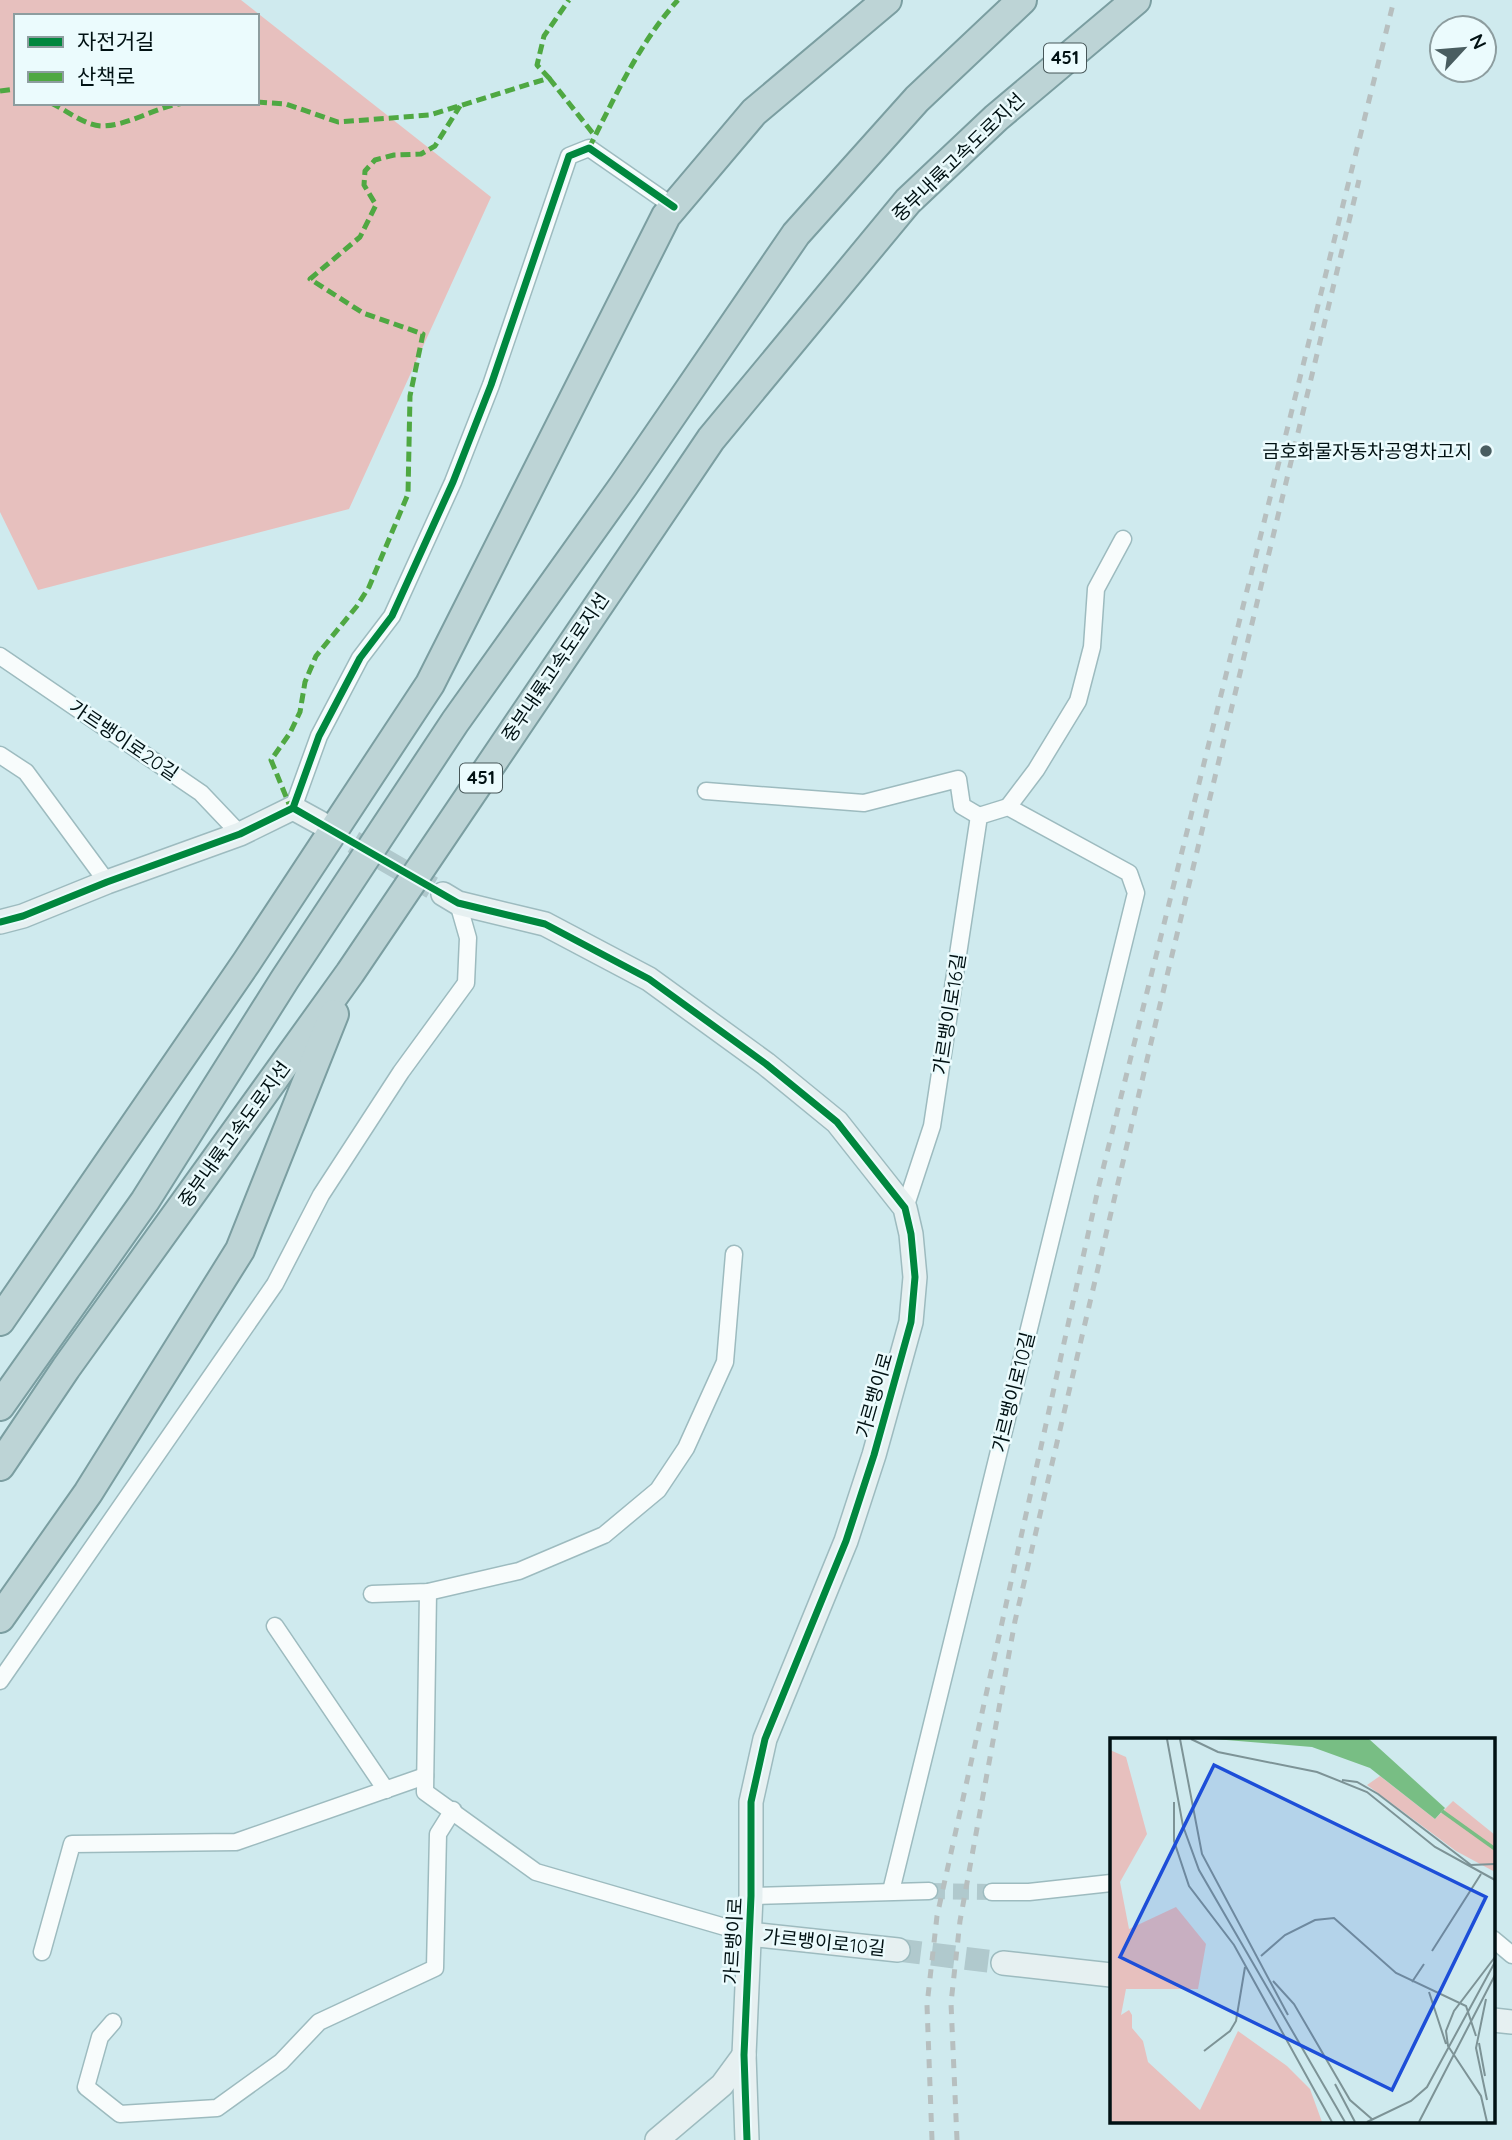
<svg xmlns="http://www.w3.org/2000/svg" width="1512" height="2140" font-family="Quicksand,'Noto Sans KR',sans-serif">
	<rect width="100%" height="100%" fill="#cfeaee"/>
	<path fill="#e7c0be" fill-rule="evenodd" d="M0,0H241L491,197L349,509L38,590L0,512ZM16,16H257V103H16Z"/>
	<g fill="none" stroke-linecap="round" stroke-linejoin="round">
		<polyline stroke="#b0c9cd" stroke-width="16" stroke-dasharray="16 8" stroke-linecap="butt" points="929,1891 992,1892"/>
		<g stroke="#b0c9cd" stroke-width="23" stroke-dasharray="23 11" stroke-linecap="butt">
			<polyline points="324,825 443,894"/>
			<polyline points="898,1950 1003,1963"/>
		</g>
		<g stroke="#9dbbbf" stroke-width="19">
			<g id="street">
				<polyline points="0,656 201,793 240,834"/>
				<polyline points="0,755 26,772 107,882"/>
				<polyline points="706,791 864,803 958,779 962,806 979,816"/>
				<polyline points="1008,807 1036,770 1078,701 1092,647 1096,589 1123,539"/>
				<polyline points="293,808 319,736 360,658 392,616 453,482 491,385 569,156 589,148 674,207"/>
				<polyline points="428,1592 425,1792 536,1872 749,1934"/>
				<polyline points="372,1594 428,1592 519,1571 604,1535 658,1490 686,1448 725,1362 734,1254"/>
				<polyline points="275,1626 386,1790"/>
				<polyline points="0,1681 275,1284 321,1195 401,1072 466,983 468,938 458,903"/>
				<polyline points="891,1891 1136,893 1129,873 1008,807 979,816 932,1126 905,1208"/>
				<polyline points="992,1892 1029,1892 1111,1883"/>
				<polyline points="751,1896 929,1891"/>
				<polyline points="1493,1939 1512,1955"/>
				<polyline points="42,1952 72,1844 236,1842 425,1776"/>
				<polyline points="113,2022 100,2037 86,2087 120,2114 217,2108 281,2062 319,2022 435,1968 438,1834 453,1810"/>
			</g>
		</g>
		<g stroke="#9dbbbf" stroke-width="26">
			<g id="secondary">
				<polyline points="443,894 458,903 545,924 649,979 766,1064 837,1122 905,1208 911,1234 915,1277 911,1322 874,1455 846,1541 765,1739 751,1802 751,1896 744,2055 747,2140"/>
				<polyline points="0,922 23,916 107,882 240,834 293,808 324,825"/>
				<polyline points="749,1934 898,1950"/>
				<polyline points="1003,1963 1111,1975"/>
				<polyline points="1493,2020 1512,2022"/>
				<polyline points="657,2140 722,2085 744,2055"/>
			</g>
		</g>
		<g stroke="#7b9ea1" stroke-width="32">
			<g id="highway">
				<polyline points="0,1321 246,963 430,684 666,216 754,112 887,0"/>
				<polyline points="0,1406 145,1201 285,979 455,722 624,485 796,234 917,99 1022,0"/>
				<polyline points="0,1466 66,1368 350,973 711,439 908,201 996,118 1136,0"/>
				<polyline points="0,1618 88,1493 240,1250 334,1014"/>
			</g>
		</g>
		<use href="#street" stroke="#f8fcfc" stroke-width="16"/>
		<use href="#secondary" stroke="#e6f0f1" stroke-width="23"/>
		<use href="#highway" stroke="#bdd4d6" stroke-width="28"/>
		<g stroke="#b7bfbf" stroke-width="5" stroke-dasharray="9 9" stroke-linecap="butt">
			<polyline points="932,2140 927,2005 937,1916 1099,1185 1394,0"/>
			<polyline points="957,2140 951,2003 960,1921 1015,1621 1158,1013 1359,180"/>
		</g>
		<g stroke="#4fa842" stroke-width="5" stroke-dasharray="10 5" stroke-linecap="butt">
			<polyline points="549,78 595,136"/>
			<polyline points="0,91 16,89"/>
			<polyline points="257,102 286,104 338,122 430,115 549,78 537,65 544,36 569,0"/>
			<path d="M51,103C66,110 84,125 101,126C130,126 156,106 185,103"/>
			<path d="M589,148C615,97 639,43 678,0"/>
			<polyline points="295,808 289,804 271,760 290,733 300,712 305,682 316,656 357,606 369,587 408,494 410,396 423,334 363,313 310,279 360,237 376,205 364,185 365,171 375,160 394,155 421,154 435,146 460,106"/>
		</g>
		<g stroke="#ebfbfd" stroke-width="11">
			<g id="cycleway">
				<polyline points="293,808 458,903 545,924 649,979 766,1064 837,1122 905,1208 911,1234 915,1277 911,1322 874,1455 846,1541 765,1739 751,1802 751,1896 744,2055 747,2140"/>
				<polyline points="0,922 23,916 107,882 240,834 293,808 319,736 360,658 392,616 453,482 491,385 569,156 589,148 674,207"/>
			</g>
		</g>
		<use href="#cycleway" stroke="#00873e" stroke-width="7"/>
	</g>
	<circle fill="#495d60" stroke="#ebfbfd" stroke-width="2.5" cx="1486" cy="451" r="7"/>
	<g text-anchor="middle" stroke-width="5" stroke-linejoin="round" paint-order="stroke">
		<g fill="#ebfbfd" stroke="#475759" stroke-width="2">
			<rect x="1044" y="43.5" width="42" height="29" rx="5"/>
			<rect x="460" y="763.5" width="42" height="29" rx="5"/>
		</g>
		<g font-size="18" font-weight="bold" fill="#011113">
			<text x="1065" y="64">451</text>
			<text x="481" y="784">451</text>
		</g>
		<g font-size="19" fill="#011113" stroke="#ebfbfd">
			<text transform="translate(958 157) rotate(-44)" y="7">중부내륙고속도로지선</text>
			<text transform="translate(555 667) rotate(-56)" y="7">중부내륙고속도로지선</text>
			<text transform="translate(124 740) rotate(34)" y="7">가르뱅이로20길</text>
			<text transform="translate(949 1014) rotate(-81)" y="7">가르뱅이로16길</text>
			<text transform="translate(234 1134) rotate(-54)" y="7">중부내륙고속도로지선</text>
			<text transform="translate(1013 1392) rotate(-76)" y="7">가르뱅이로10길</text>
			<text transform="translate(874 1395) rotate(-74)" y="7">가르뱅이로</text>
			<text transform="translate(733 1941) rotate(-87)" y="7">가르뱅이로</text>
			<text transform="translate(824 1942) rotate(6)" y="7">가르뱅이로10길</text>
		</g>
		<g font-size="19" fill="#011113" stroke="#ebfbfd" text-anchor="end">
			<text x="1472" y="458">금호화물자동차공영차고지</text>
		</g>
	</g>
	<g transform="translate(1110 1738)">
		<rect width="385" height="385" fill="#cfeaee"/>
		<path d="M0,12L16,19L37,96L10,144L19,191L66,169L96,206L88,251H16L11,277L19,272L22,277V290L33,303L38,324L90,372L128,293L177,328L200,351L212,384H0ZM270,38L325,81L343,63L385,97V134L346,113L257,47Z" fill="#e7c0be"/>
		<path d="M104,1H259L335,70L325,81L260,30L202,9Z" fill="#78be84"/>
		<path fill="none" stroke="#78be84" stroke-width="3.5" d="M332,73L385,111"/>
		<path fill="none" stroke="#7d9396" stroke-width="2" d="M57,1L73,88L89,132L235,384M70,1L92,116L178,277M81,1L108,14L207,34L257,54L325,109L385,142M232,42L247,44L268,56L361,127L385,126M64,64V103L79,148L124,207L222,384M322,213L371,136M151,218L175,197L205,182L224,180L286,235L356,268L366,298M163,243L184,266L240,362L263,382M302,244L314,226M319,254L336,306M376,261L366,310L377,362M369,305L375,338M94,313L120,293L126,283L135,229M225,346L245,384M257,384L301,363L317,349L385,224M309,384L385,237M377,384L371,358L338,308L336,293L344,273L385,219"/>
		<path fill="#1d4ed8" fill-opacity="0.15" stroke="#1d4ed8" stroke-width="3.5" d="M104,27L376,159L282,352L10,219Z"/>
		<rect width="385" height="385" fill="none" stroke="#011113" stroke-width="3.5"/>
	</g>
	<rect x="14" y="14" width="245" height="91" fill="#ebfbfd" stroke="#8d9d9f" stroke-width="2"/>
	<rect x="28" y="37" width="35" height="10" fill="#00873e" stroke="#8d9d9f" stroke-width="2"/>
	<text x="77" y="49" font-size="21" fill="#011113">자전거길</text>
	<rect x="28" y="72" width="35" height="10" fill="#4fa842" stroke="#8d9d9f" stroke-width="2"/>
	<text x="77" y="84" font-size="21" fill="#011113">산책로</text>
	<g transform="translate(1463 49) rotate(64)"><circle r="33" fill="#ebfbfd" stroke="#8d9d9f" stroke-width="2"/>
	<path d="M0-5L12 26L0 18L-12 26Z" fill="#495d60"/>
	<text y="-10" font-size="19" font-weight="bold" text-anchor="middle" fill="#011113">N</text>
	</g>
</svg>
